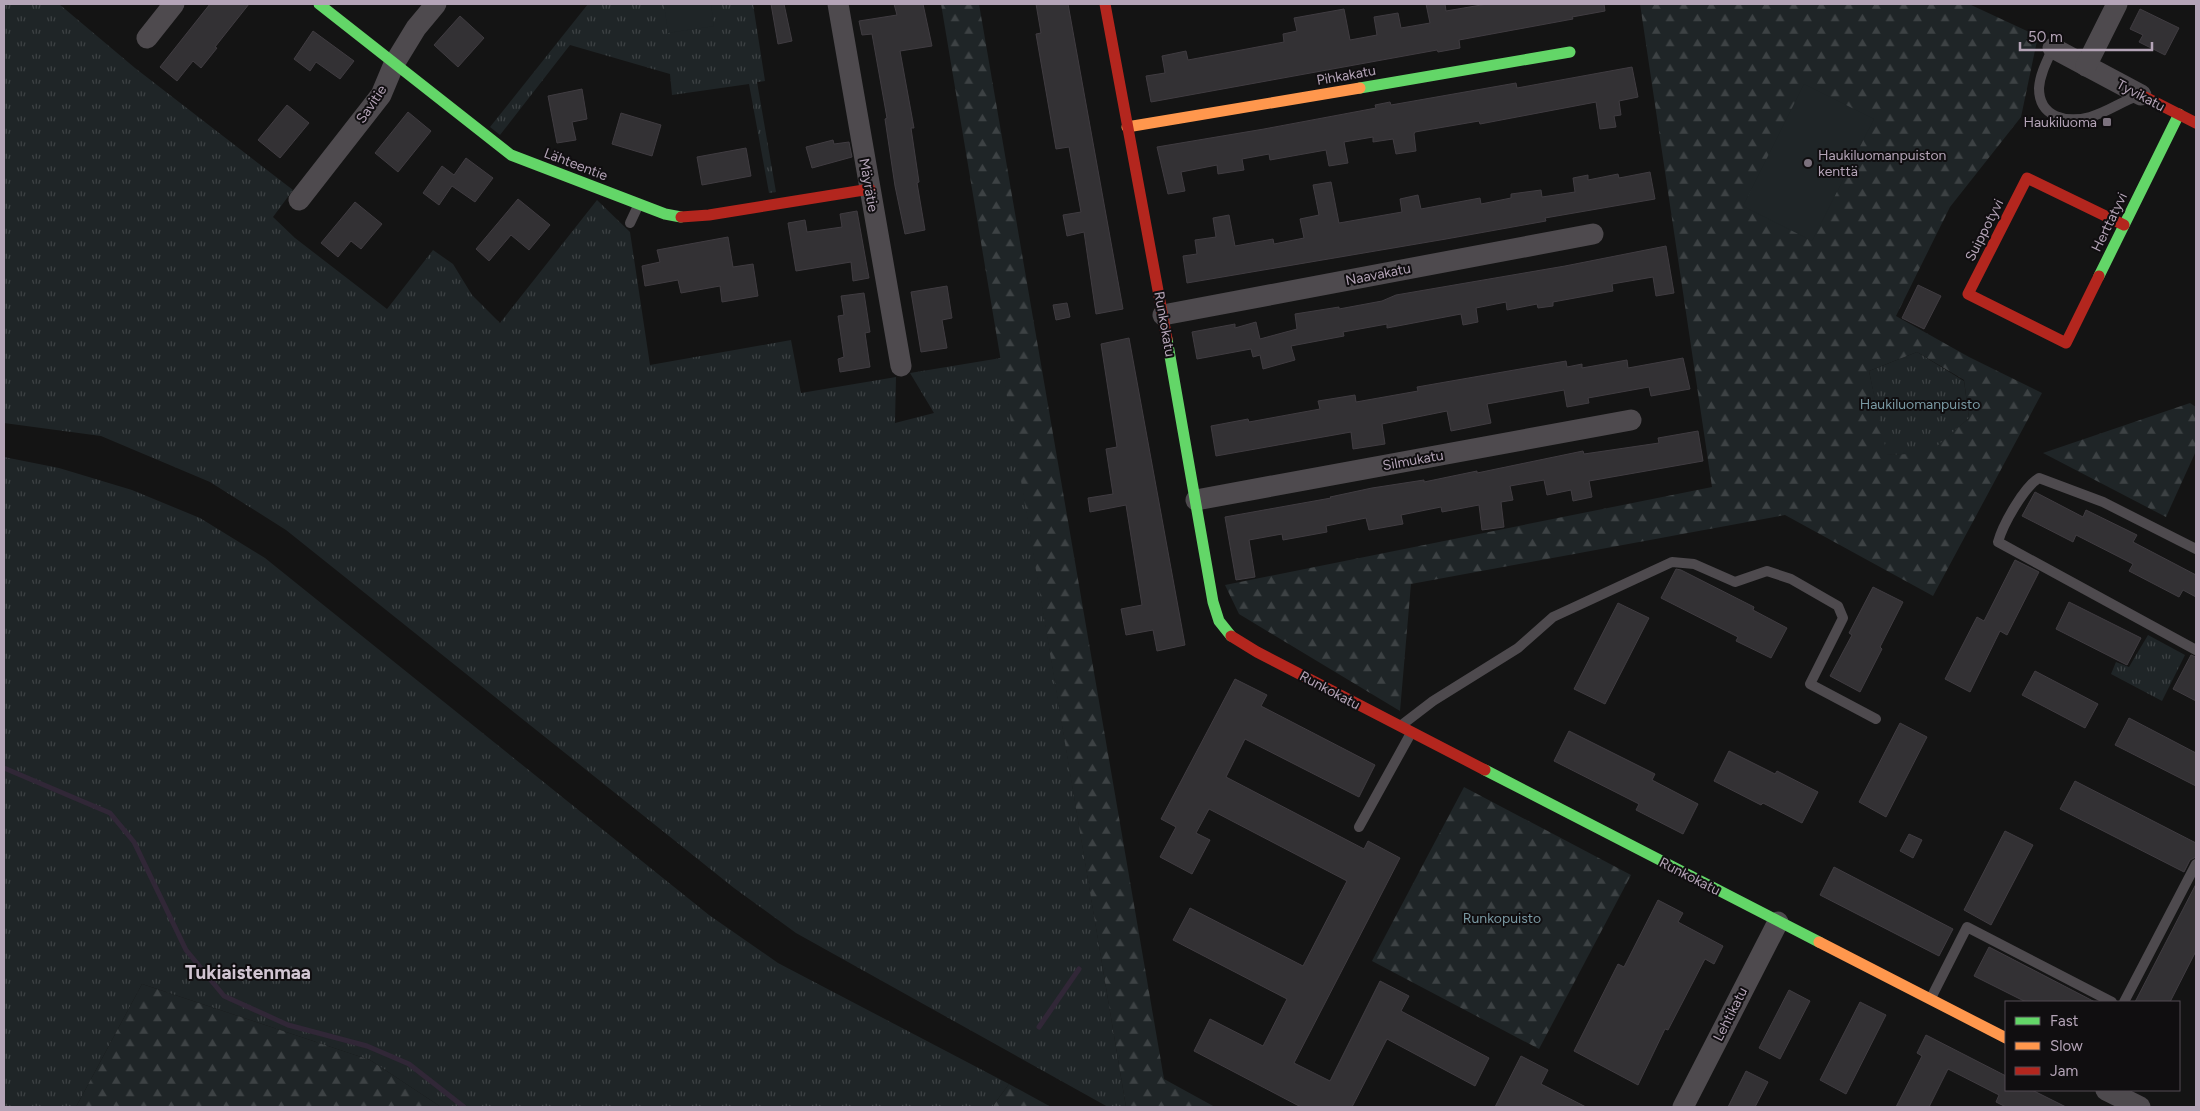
<svg xmlns="http://www.w3.org/2000/svg" width="2200" height="1111" font-family="Figtree,sans-serif">
	<defs>
		<pattern id="grass-tufts" width="24" height="20" patternUnits="userSpaceOnUse" patternTransform="scale(1.25)"><rect width="24" height="20" fill="#1f2527"/><path d="M3 7l-1-3M5 7V3M7 7l1-3M15 17l-1-3M17 17v-4M19 17l1-3" fill="none" stroke="#3d4244"/></pattern>
		<pattern id="forest-firs" width="22" height="20" patternUnits="userSpaceOnUse" patternTransform="scale(1.25)"><rect width="22" height="20" fill="#1f2527"/><path d="M5 1l3.5 6h-7zM16 11l3.5 6h-7z" fill="#3d4244"/></pattern>
	</defs>
	<rect width="100%" height="100%" fill="#141414"/>
	<g fill="url(#grass-tufts)">
		<polygon points="4,4 59,4 135,68 293,190 273,217 295,238 387,309 433,250 453,264 472,295 500,323 597,200 630,232 650,365 791,340 801,393 896,377 895,423 934,413 910,373 1001,358 1126,1107 1108,1107 796,933 734,888 286,530 210,482 101,436 4,423"/>
		<polygon points="588,4 753,4 765,81 757,82 776,192 769,193 749,84 672,95 670,74 570,45 500,135 490,127"/>
		<polygon points="1917,352 1964,381 1969,418 1929,454 1886,455 1869,371"/>
		<polygon points="4,457 59,468 132,490 200,518 265,558 709,915 778,963 1009,1084 992,1107 441,1107 370,1060 142,984 76,1107 4,1107"/>
		<polygon points="2148,635 2185,655 2162,701 2111,674 2116,662 2129,667"/>
	</g>
	<g fill="url(#forest-firs)" fill-rule="evenodd">
		<polygon points="941,4 979,4 1164,1079 1215,1107 1126,1107"/>
		<path d="M1640,4H1969L2038,36L2021,117L1950,207L1896,316L1969,357L2042,393L1933,596L1785,515L1411,584L1400,711L1239,614L1225,585L1712,487ZM1917,352L1964,380L1969,418L1929,453L1887,455L1869,371Z"/>
		<polygon points="2190,403 2196,407 2196,451 2166,517 2043,453"/>
		<polygon points="1464,787 1631,875 1539,1049 1372,961"/>
		<polygon points="142,984 370,1060 441,1107 76,1107"/>
		<polygon points="1009,1084 1051,1107 992,1107"/>
	</g>
	<g fill="#1f2527">
		<polygon points="664,4 711,4 714,26 668,33"/>
		<polygon points="1804,84 1874,119 1812,241 1743,206"/>
	</g>
	<g fill="none" stroke-linecap="round" stroke-linejoin="round">
		<g stroke="#312737" stroke-width="5">
			<polyline points="4,768 110,813 134,842 186,950 224,996 288,1025 367,1046 409,1064 464,1107"/>
			<polyline points="1039,1027 1079,969"/>
		</g>
	</g>
	<g fill="#333134" stroke="#403c41">
		<polygon points="210,4 249,4 215,47 217,48 201,68 193,61 177,81 160,67"/>
		<polygon points="771,4 784,4 792,41 778,44"/>
		<polygon points="894,4 923,4 932,46 900,51 914,128 911,128 919,182 917,183 925,230 905,234 895,186 885,119 887,118 872,34 862,35 859,21 897,15"/>
		<polygon points="1036,4 1068,4 1123,309 1096,314 1084,232 1067,236 1063,215 1081,212 1069,147 1056,149 1036,34 1041,33"/>
		<polygon points="1426,4 1445,4 1446,11 1487,4 1604,4 1605,11 1572,17 1573,19 1459,40 1460,48 1438,52 1437,50 1151,102 1146,76 1165,73 1162,56 1186,51 1188,60 1284,42 1283,34 1297,31 1294,18 1344,9 1350,40 1377,35 1374,17 1398,13 1401,28 1430,23"/>
		<polygon points="2140,9 2179,28 2165,55 2139,42 2143,35 2130,29"/>
		<polygon points="460,16 484,38 458,67 434,45"/>
		<polygon points="313,31 354,61 340,79 316,62 310,71 294,59"/>
		<polygon points="1632,67 1638,97 1619,101 1621,115 1614,116 1616,127 1600,129 1596,102 1480,124 1479,121 1415,132 1414,134 1416,151 1396,154 1393,139 1373,142 1373,137 1344,142 1348,163 1329,166 1326,150 1270,160 1269,154 1242,159 1244,170 1218,174 1217,165 1181,172 1185,191 1168,194 1157,147 1264,129 1376,108 1375,105 1390,102 1391,105 1516,83 1517,88"/>
		<polygon points="582,89 587,119 572,122 576,140 557,143 548,96"/>
		<polygon points="287,105 309,123 280,158 258,140"/>
		<polygon points="408,112 431,131 398,172 375,153"/>
		<polygon points="621,113 661,125 652,156 612,144"/>
		<polygon points="833,140 834,144 849,142 852,157 812,168 806,147"/>
		<polygon points="746,148 751,176 702,185 697,157"/>
		<polygon points="466,158 493,178 475,202 452,186 439,205 423,193 442,166 454,175"/>
		<polygon points="1650,172 1655,199 1545,218 1546,221 1446,239 1187,283 1183,256 1197,254 1195,240 1216,237 1213,218 1229,215 1235,246 1273,239 1274,244 1304,238 1300,219 1319,215 1313,185 1331,182 1339,223 1402,212 1400,199 1418,195 1421,209 1480,198 1481,204 1511,198 1511,194 1541,190 1542,197 1575,192 1573,178 1588,175 1588,180 1618,174 1619,178"/>
		<polygon points="518,199 550,225 529,250 511,235 489,261 476,249"/>
		<polygon points="355,202 382,224 361,249 351,241 338,257 321,243"/>
		<polygon points="857,211 869,278 853,281 851,262 796,271 788,223 805,220 807,232 842,227 840,214"/>
		<polygon points="728,237 733,267 753,264 758,296 722,302 720,286 681,293 678,280 645,286 642,266 660,262 657,250"/>
		<polygon points="1666,246 1674,293 1656,296 1653,277 1612,284 1613,291 1553,302 1553,306 1538,308 1537,304 1507,310 1506,302 1476,308 1478,322 1463,325 1461,314 1387,328 1387,324 1343,332 1344,336 1291,346 1295,360 1263,369 1260,355 1253,357 1251,349 1197,359 1192,332 1235,324 1235,328 1256,322 1260,339 1297,329 1295,314 1339,307 1339,309 1382,301 1396,295 1565,266"/>
		<polygon points="1918,285 1941,296 1924,329 1902,318"/>
		<polygon points="947,286 952,318 942,320 947,348 921,352 911,292"/>
		<polygon points="864,293 870,332 865,333 870,367 840,372 838,359 844,357 838,316 844,315 841,296"/>
		<polygon points="1067,303 1070,317 1056,320 1053,305"/>
		<polygon points="1129,338 1185,645 1157,651 1153,630 1126,635 1121,609 1142,605 1126,505 1090,512 1088,498 1113,494 1106,449 1117,447 1101,344"/>
		<polygon points="1683,358 1690,389 1651,396 1649,387 1588,398 1589,403 1567,407 1564,390 1487,404 1491,423 1451,431 1447,411 1382,424 1385,444 1353,449 1351,432 1216,456 1211,426 1248,419 1249,422 1320,409 1318,401 1355,395 1356,402 1418,391 1417,387 1566,361 1567,367 1582,364 1582,368 1627,360 1628,368"/>
		<polygon points="1698,431 1703,461 1589,481 1592,497 1573,501 1571,490 1547,495 1544,480 1510,486 1513,500 1501,502 1504,527 1482,530 1479,505 1442,512 1441,507 1401,515 1403,524 1369,530 1366,518 1326,526 1327,532 1283,540 1282,534 1249,540 1255,577 1236,580 1225,517 1331,498 1330,497 1372,488 1424,480 1424,482 1477,471 1477,473 1583,451 1584,454 1659,443 1658,438"/>
		<polygon points="2035,492 2083,517 2086,510 2137,535 2133,542 2196,575 2196,597 2183,590 2179,597 2129,571 2133,564 2076,535 2073,542 2022,516"/>
		<polygon points="2015,560 2039,572 2007,635 2000,631 1970,692 1945,679 1977,617 1984,621"/>
		<polygon points="1676,569 1681,570 1754,607 1753,610 1787,628 1771,658 1736,641 1738,637 1661,598"/>
		<polygon points="1873,587 1903,602 1880,647 1882,649 1860,692 1830,676 1852,635 1849,633"/>
		<polygon points="2069,602 2141,638 2127,665 2056,629"/>
		<polygon points="1618,603 1649,618 1605,704 1574,689"/>
		<polygon points="2191,655 2196,657 2196,701 2173,689"/>
		<polygon points="2035,671 2098,704 2085,728 2022,695"/>
		<polygon points="1235,679 1267,695 1261,706 1375,765 1359,797 1245,739 1226,777 1364,849 1368,841 1400,858 1294,1063 1330,1081 1380,981 1409,996 1401,1011 1489,1058 1475,1086 1387,1039 1352,1107 1301,1107 1194,1051 1210,1019 1263,1046 1287,999 1173,940 1190,908 1303,966 1347,881 1209,809 1196,833 1210,840 1192,874 1160,857 1176,827 1161,819"/>
		<polygon points="2129,718 2196,753 2196,786 2115,745"/>
		<polygon points="1900,723 1927,737 1886,817 1859,802"/>
		<polygon points="1569,731 1655,774 1652,780 1698,804 1683,834 1636,810 1639,804 1554,761"/>
		<polygon points="1729,751 1775,774 1777,771 1818,792 1802,823 1763,803 1761,805 1714,781"/>
		<polygon points="2075,781 2196,843 2196,857 2190,860 2184,872 2060,809"/>
		<polygon points="2005,831 2033,845 1991,925 1964,910"/>
		<polygon points="1909,834 1922,840 1913,858 1900,851"/>
		<polygon points="1834,867 1953,929 1939,956 1820,895"/>
		<polygon points="2196,884 2196,951 2170,1002 2135,1002"/>
		<polygon points="1658,900 1683,913 1678,922 1723,946 1714,964 1705,959 1668,1030 1665,1029 1638,1085 1574,1051 1618,964 1624,967"/>
		<polygon points="1989,947 2095,1002 2026,1002 1974,976"/>
		<polygon points="1789,990 1810,1001 1780,1059 1759,1048"/>
		<polygon points="1860,1002 1886,1015 1846,1094 1820,1080"/>
		<polygon points="1926,1035 2006,1076 2006,1090 2032,1090 2066,1107 2006,1107 1996,1102 1999,1095 1948,1069 1929,1107 1896,1107 1922,1056 1917,1053"/>
		<polygon points="1521,1056 1548,1070 1541,1084 1586,1107 1495,1107"/>
		<polygon points="1746,1071 1768,1082 1755,1107 1728,1107"/>
	</g>
	<g fill="none" stroke-linecap="round" stroke-linejoin="round">
		<g stroke="#4e4a4e" stroke-width="10">
			<path d="M2053,48C2047,61 2040,74 2039,88C2039,118 2067,123 2090,117C2108,112 2122,101 2140,95"/>
			<polyline points="630,223 638,206"/>
			<path d="M2196,549L2103,502L2039,478C2024,487 2003,524 1998,542L2196,650"/>
			<polyline points="1403,724 1433,701 1518,648 1553,617 1672,562 1694,564 1735,582 1767,571 1791,579 1838,606 1843,618 1810,684 1876,719"/>
			<polyline points="1359,827 1411,733"/>
			<polyline points="1931,998 1967,927 2112,1002"/>
			<polyline points="2124,1002 2196,864"/>
		</g>
		<g stroke="#4e4a4e" stroke-width="21">
			<polyline points="838,4 901,366"/>
			<polyline points="147,38 174,4"/>
			<polyline points="2053,48 2141,95"/>
			<polyline points="2086,66 2117,4"/>
			<polyline points="299,200 381,95 394,64 416,28 436,4"/>
			<polyline points="1163,315 1593,234"/>
			<polyline points="1196,500 1631,420"/>
			<polyline points="2106,1090 2140,1107"/>
			<polyline points="1683,1107 1778,922"/>
		</g>
		<g stroke="#63d668" stroke-width="11">
			<polyline points="319,4 511,155 665,214 681,217"/>
			<polyline points="1360,88 1570,52"/>
			<polyline points="2099,276 2179,114"/>
			<polyline points="1167,339 1213,602 1219,621 1231,636"/>
			<polyline points="1485,770 1819,942"/>
		</g>
		<g stroke="#ff974d" stroke-width="11">
			<polyline points="1127,127 1360,88"/>
			<polyline points="1819,942 2006,1038"/>
		</g>
		<g stroke="#b3261e" stroke-width="11">
			<polyline points="1105,4 1167,339"/>
			<polyline points="2141,95 2196,123"/>
			<polyline points="681,217 709,215 870,189"/>
			<polyline points="2099,276 2066,343 1968,294 2027,178 2124,225"/>
			<polyline points="1231,636 1257,652 1485,770"/>
		</g>
	</g>
	<g fill="#7c727e" stroke="#100e10" stroke-width="2">
		<rect x="2102" y="117" width="10" height="10" rx="2.5"/>
		<circle cx="1808" cy="163" r="5"/>
	</g>
	<g text-anchor="middle" stroke-width="4" stroke-linejoin="round" paint-order="stroke">
		<g font-size="14" fill="#b4a4b7" stroke="#100e10">
			<text transform="translate(1346 75) rotate(-10)" y="5">Pihkakatu</text>
			<text transform="translate(2141 95) rotate(28)" y="5">Tyvikatu</text>
			<text transform="translate(371 104) rotate(-56)" y="5">Savitie</text>
			<text transform="translate(576 164) rotate(21)" y="5">Lähteentie</text>
			<text transform="translate(869 185) rotate(80)" y="5">Mäyrätie</text>
			<text transform="translate(2109 222) rotate(-64)" y="5">Herttatyvi</text>
			<text transform="translate(1984 230) rotate(-63)" y="5">Suippotyvi</text>
			<text transform="translate(1378 274) rotate(-11)" y="5">Naavakatu</text>
			<text transform="translate(1165 324) rotate(80)" y="5">Runkokatu</text>
			<text transform="translate(1413 460) rotate(-10)" y="5">Silmukatu</text>
			<text transform="translate(1330 690) rotate(28)" y="5">Runkokatu</text>
			<text transform="translate(1690 876) rotate(27)" y="5">Runkokatu</text>
			<text transform="translate(1730 1014) rotate(-63)" y="5">Lehtikatu</text>
		</g>
		<g font-size="14" fill="#b4a4b7" stroke="#100e10" text-anchor="end">
			<text x="2097" y="127">Haukiluoma</text>
			<text x="1818" y="160" text-anchor="start">Haukiluomanpuiston<tspan x="1818" dy="16">kenttä</tspan></text>
		</g>
		<g font-size="14" fill="#7a99a3" stroke="#100e10">
			<text x="1920" y="409">Haukiluomanpuisto</text>
			<text x="1502" y="923">Runkopuisto</text>
		</g>
		<g font-size="19" font-weight="bold" fill="#d1c5d2" stroke="#100e10">
			<text x="248" y="979">Tukiaistenmaa</text>
		</g>
	</g>
	<rect width="2200" height="1111" fill="none" stroke="#b4a4b7" stroke-width="10"/>
	<rect x="2005" y="1001" width="175" height="90" fill="#100e10" stroke="#524a53"/>
	<rect x="2015" y="1017" width="25" height="8" fill="#63d668" stroke="#524a53"/>
	<text x="2050" y="1026" font-size="15" fill="#b4a4b7">Fast</text>
	<rect x="2015" y="1042" width="25" height="8" fill="#ff974d" stroke="#524a53"/>
	<text x="2050" y="1051" font-size="15" fill="#b4a4b7">Slow</text>
	<rect x="2015" y="1067" width="25" height="8" fill="#b3261e" stroke="#524a53"/>
	<text x="2050" y="1076" font-size="15" fill="#b4a4b7">Jam</text>
	<path d="M2020 42v8h132v-8" fill="none" stroke="#b4a4b7" stroke-width="2.5"/>
	<text x="2028" y="42" font-size="15" fill="#b4a4b7" stroke="#100e10" stroke-width="4" paint-order="stroke">50 m</text>
</svg>
